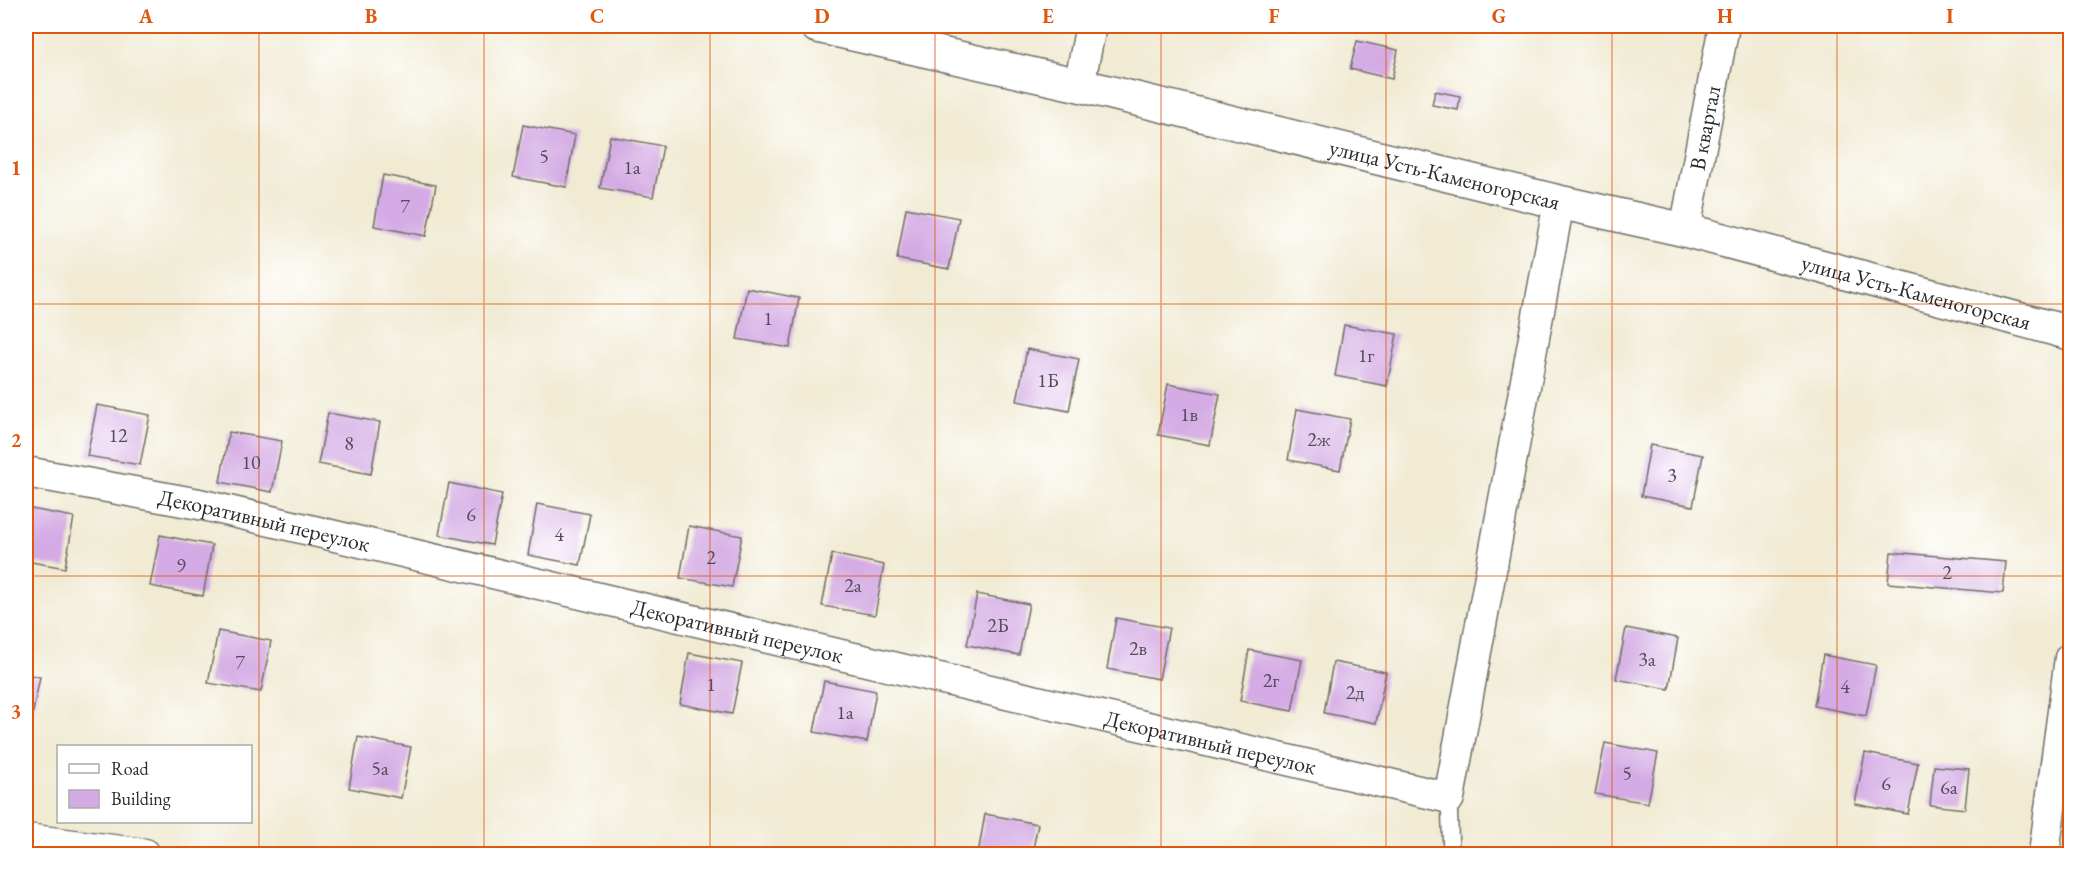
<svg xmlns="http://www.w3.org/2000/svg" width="2096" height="880" font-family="'EB Garamond',serif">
	<rect width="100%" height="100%" fill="#fff"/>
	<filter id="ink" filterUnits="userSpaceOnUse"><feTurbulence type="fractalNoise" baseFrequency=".0167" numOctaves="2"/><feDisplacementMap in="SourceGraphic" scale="12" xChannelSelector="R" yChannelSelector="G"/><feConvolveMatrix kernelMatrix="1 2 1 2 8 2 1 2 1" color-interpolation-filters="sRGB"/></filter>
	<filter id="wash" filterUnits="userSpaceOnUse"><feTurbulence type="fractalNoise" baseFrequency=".008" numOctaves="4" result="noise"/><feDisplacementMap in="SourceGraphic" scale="24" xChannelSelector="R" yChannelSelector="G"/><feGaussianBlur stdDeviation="1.35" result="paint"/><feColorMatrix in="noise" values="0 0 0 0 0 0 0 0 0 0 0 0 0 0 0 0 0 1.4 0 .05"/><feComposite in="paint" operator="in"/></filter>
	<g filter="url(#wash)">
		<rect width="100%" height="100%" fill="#f1ebd4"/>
		<g id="blocks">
			<g fill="#d4abe4">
				<polygon points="1357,41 1398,50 1392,79 1350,69"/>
				<polygon points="1435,91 1460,96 1458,110 1432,105"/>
				<polygon points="523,125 575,135 566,187 513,177"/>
				<polygon points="610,136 663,146 653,197 600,188"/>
				<polygon points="383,175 436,185 426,236 374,226"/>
				<polygon points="906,208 959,218 949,269 897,259"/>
				<polygon points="747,288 799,298 790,348 737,339"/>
				<polygon points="1344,325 1397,334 1387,386 1335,376"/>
				<polygon points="1027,349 1079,359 1069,411 1017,401"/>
				<polygon points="1168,384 1220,394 1210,445 1158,435"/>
				<polygon points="97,405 150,415 140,465 87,456"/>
				<polygon points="1297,409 1350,419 1340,470 1288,460"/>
				<polygon points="328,413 380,422 371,474 318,464"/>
				<polygon points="229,432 282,441 272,492 220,482"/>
				<polygon points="1650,445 1703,455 1693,506 1641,496"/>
				<polygon points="449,483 502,494 492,545 439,535"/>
				<polygon points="537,504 590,514 580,565 528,555"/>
				<polygon points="26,508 74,517 65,568 26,561"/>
				<polygon points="689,526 742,536 732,587 680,578"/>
				<polygon points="160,535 212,545 203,596 150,586"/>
				<polygon points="1891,552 2006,562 2003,593 1888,583"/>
				<polygon points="832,554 884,565 875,615 822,606"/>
				<polygon points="977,594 1029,604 1019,655 967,645"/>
				<polygon points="1116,618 1169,628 1159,679 1107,669"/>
				<polygon points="1626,628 1678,638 1669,689 1616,679"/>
				<polygon points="218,631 271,641 261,692 208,683"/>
				<polygon points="1249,650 1302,660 1292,711 1240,701"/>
				<polygon points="689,653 742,663 732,714 680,704"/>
				<polygon points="1823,655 1876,665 1866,716 1814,706"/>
				<polygon points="1333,662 1386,672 1376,723 1324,713"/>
				<polygon points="26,674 40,677 30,727 26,727"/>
				<polygon points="824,681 876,691 867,742 814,732"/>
				<polygon points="358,737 411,747 401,798 349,788"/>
				<polygon points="1605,743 1658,753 1648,803 1595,794"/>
				<polygon points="1865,753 1918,763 1908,814 1855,804"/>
				<polygon points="1934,766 1969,769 1965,809 1930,805"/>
				<polygon points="985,814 1038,824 1032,854 978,854"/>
			</g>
		</g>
	</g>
	<g filter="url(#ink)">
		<use href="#blocks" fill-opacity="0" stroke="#706e66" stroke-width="1.5"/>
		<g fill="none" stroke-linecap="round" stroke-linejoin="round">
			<g stroke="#706e66" stroke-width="18">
				<polyline id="service" points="1449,798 1451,854"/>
			</g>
			<g stroke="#706e66" stroke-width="33">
				<g id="minor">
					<polyline points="1079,85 1091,26"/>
					<path id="s1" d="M1685,230L1724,26"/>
					<path id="s2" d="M26,472L199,504L1449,798L1559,202"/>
					<polyline points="26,839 145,854"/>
					<polyline points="2044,854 2070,658"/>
				</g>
			</g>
			<g stroke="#706e66" stroke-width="36">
				<g id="tertiary">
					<path id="s3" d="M817,26L1079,85L1559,202L1685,230L2070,333"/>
				</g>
			</g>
			<use href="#service" stroke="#fff" stroke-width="15"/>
			<use href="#minor" stroke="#fff" stroke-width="30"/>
			<use href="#tertiary" stroke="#fff" stroke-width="33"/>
		</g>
	</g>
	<path fill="none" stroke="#df570e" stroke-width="1.5" stroke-opacity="0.55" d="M259,26V854M484,26V854M710,26V854M935,26V854M1161,26V854M1386,26V854M1612,26V854M1837,26V854M26,304H2070M26,576H2070"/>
	<g text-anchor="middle" stroke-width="5" stroke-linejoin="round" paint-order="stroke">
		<g font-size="20" fill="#554b59">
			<text x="544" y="163">5</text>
			<text x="632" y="174">1а</text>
			<text x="405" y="213">7</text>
			<text x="768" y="325">1</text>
			<text x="1366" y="362">1г</text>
			<text x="1048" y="387">1Б</text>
			<text x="1189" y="421">1в</text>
			<text x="118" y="442">12</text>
			<text x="1319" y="446">2ж</text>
			<text x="349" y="450">8</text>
			<text x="251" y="469">10</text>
			<text x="1672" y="482">3</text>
			<text x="471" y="521">6</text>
			<text x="559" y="541">4</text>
			<text x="711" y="564">2</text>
			<text x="181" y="572">9</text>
			<text x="1947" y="579">2</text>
			<text x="853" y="592">2а</text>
			<text x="998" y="632">2Б</text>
			<text x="1138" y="655">2в</text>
			<text x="1647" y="666">3а</text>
			<text x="240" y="669">7</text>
			<text x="1271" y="687">2г</text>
			<text x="711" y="691">1</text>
			<text x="1845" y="693">4</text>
			<text x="1355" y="699">2д</text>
			<text x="845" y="719">1а</text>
			<text x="380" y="775">5а</text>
			<text x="1627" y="780">5</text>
			<text x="1886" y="790">6</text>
			<text x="1949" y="794">6а</text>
		</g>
		<g font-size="22" fill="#2b2b2b" stroke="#fff">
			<text dy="8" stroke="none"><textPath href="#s1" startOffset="104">В квартал</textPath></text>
			<text dy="8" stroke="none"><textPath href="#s3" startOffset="645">улица Усть-Каменогорская</textPath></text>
			<text dy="8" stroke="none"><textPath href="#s3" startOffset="1131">улица Усть-Каменогорская</textPath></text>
			<text dy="8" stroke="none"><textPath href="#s2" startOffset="243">Декоративный переулок</textPath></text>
			<text dy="8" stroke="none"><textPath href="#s2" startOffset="729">Декоративный переулок</textPath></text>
			<text dy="8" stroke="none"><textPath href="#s2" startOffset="1215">Декоративный переулок</textPath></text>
		</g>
	</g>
	<rect width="2096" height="880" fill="none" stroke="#fff" stroke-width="66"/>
	<rect x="57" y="745" width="195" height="78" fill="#ffffff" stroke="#aaaaaa" stroke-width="1.5"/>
	<rect x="69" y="764" width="30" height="9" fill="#ffffff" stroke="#aaaaaa" stroke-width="1.5"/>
	<text x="111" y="775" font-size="18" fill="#2b2b2b">Road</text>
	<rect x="69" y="790" width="30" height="18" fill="#d4abe4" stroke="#aaaaaa" stroke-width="1.5"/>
	<text x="111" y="805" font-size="18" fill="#2b2b2b">Building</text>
	<rect x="33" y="33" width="2030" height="814" fill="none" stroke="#df570e" stroke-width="2"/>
	<g font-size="20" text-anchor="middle" font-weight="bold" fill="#df570e">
		<text x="146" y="23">A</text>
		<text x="371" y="23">B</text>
		<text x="597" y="23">C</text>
		<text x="822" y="23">D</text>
		<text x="1048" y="23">E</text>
		<text x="1274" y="23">F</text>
		<text x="1499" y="23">G</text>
		<text x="1725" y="23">H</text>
		<text x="1950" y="23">I</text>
		<text x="16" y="175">1</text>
		<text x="16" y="447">2</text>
		<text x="16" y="718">3</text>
	</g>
</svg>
